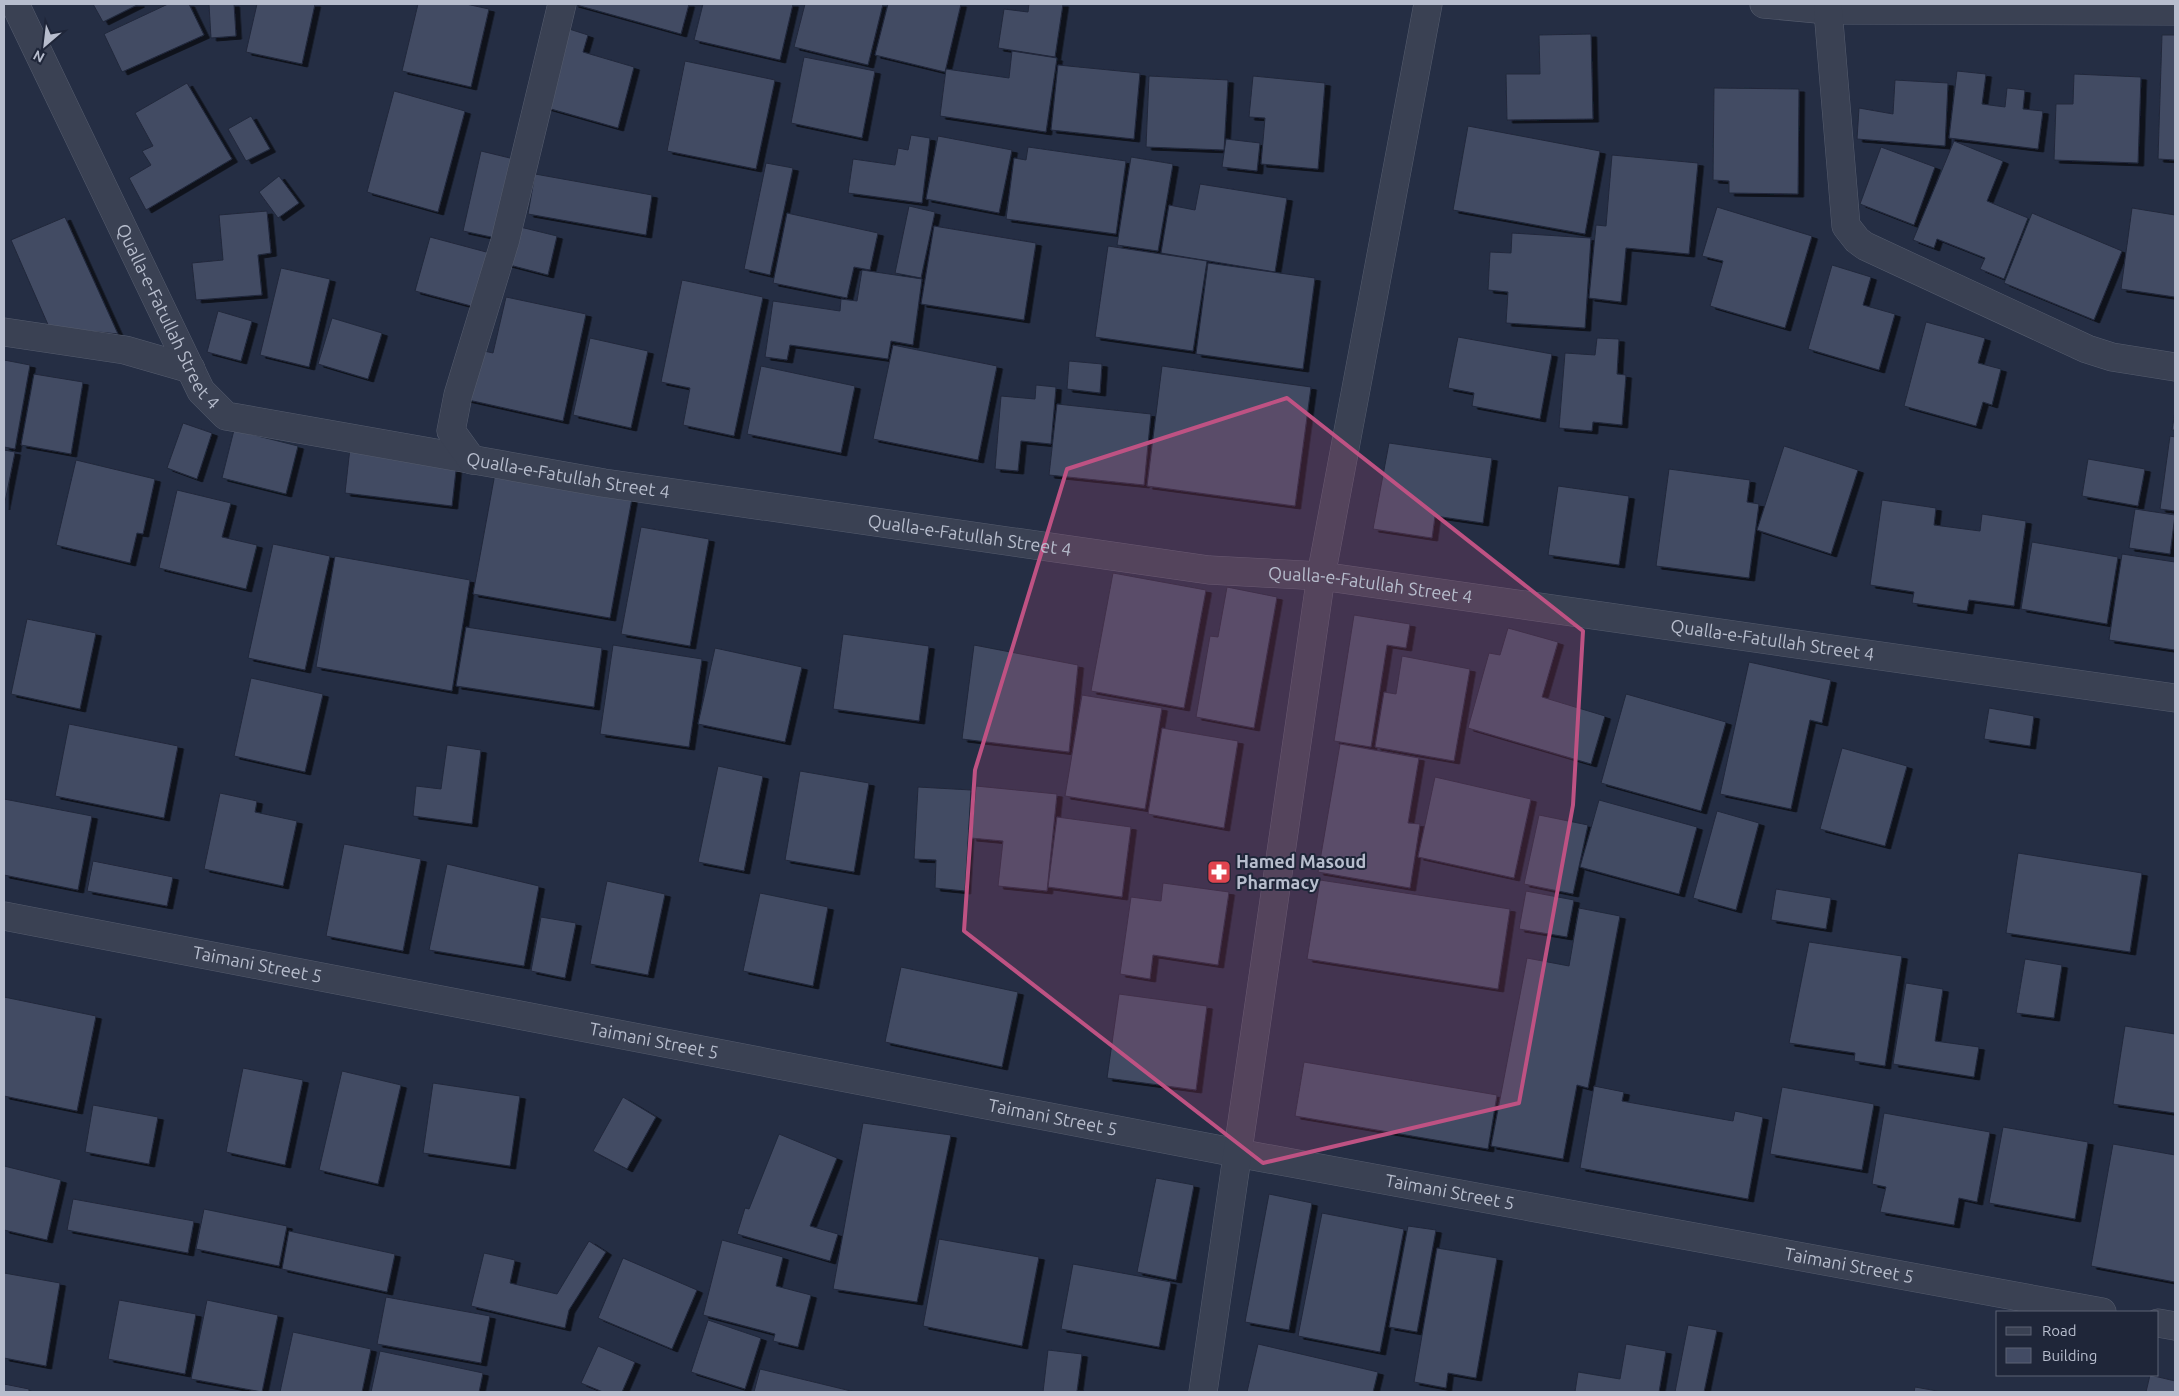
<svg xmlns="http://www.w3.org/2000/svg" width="2179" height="1396" font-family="Ubuntu,sans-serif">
	<defs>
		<filter id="shadow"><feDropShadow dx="5.5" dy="3" stdDeviation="0" flood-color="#0009"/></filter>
	</defs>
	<rect width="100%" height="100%" fill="#252e44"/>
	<g fill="#424b64" stroke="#21283b" filter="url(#shadow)">
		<polygon points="93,4 139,4 103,22"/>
		<polygon points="168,4 189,4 204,35 122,72 104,34"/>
		<polygon points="209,4 234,4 236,36 211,38"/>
		<polygon points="257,4 315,4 302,64 246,52"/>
		<polygon points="418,4 466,4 489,9 471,87 402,71"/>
		<polygon points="573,4 689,4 681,34"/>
		<polygon points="703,4 793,4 780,60 694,40"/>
		<polygon points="805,4 883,4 868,65 794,47"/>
		<polygon points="888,4 961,4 945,72 875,55"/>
		<polygon points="1029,4 1063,4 1055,57 998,48 1004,9 1028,12"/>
		<polygon points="566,28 588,35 583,52 634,67 618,128 544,107"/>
		<polygon points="1591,34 1593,119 1507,120 1506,74 1540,74 1539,35"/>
		<polygon points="2162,35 2175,35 2175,160 2158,159"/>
		<polygon points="1012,51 1057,58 1046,132 940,116 946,69 1009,78"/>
		<polygon points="804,57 875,71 862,138 791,123"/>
		<polygon points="685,61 775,80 756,169 667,151"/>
		<polygon points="1058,65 1140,73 1134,139 1051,130"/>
		<polygon points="1957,71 1986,74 1982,104 2005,107 2007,88 2025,90 2023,109 2043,111 2038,149 1949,138"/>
		<polygon points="2074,74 2141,77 2138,163 2054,160 2056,104 2073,104"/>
		<polygon points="1149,76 1228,80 1224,150 1146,147"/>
		<polygon points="1253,76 1325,83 1318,169 1261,164 1265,118 1249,117"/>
		<polygon points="1895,80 1948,83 1945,146 1857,139 1859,108 1893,114"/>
		<polygon points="187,83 232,159 146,210 129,178 151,165 142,151 153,146 135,113"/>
		<polygon points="1714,88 1799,89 1798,194 1729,193 1729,181 1713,180"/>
		<polygon points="394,91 465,111 438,212 367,192"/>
		<polygon points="251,116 270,149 246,161 228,129"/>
		<polygon points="1468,126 1600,151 1585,234 1453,210"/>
		<polygon points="911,135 930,138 922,203 848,193 853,159 895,165 898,148 908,150"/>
		<polygon points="938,136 1012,150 999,213 926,199"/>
		<polygon points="1226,139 1260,143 1257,171 1222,167"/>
		<polygon points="1954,141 2003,161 1987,201 2028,218 2004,279 1980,269 1985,258 1937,239 1934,248 1913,240"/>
		<polygon points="1028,147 1126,161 1116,234 1006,219 1014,158 1026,160"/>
		<polygon points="1881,147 1935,167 1914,225 1860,204"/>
		<polygon points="481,151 514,159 496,238 463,231"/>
		<polygon points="1612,155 1698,163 1689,254 1626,248 1621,302 1589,298 1596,225 1606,226"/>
		<polygon points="1131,157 1173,164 1158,251 1117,245"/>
		<polygon points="766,163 793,168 770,275 744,269"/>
		<polygon points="535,174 652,195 646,235 528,214"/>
		<polygon points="279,176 299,203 278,218 259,192"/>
		<polygon points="1200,184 1287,198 1275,272 1161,253 1169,205 1195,210"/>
		<polygon points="909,206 935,212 921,278 895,273"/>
		<polygon points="1717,207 1812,236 1785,328 1710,306 1723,261 1702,256"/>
		<polygon points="2132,208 2175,215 2175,297 2121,289"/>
		<polygon points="267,211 271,253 258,255 262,295 196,300 192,263 223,260 219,215"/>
		<polygon points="787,213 878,233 870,270 854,267 847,298 773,283"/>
		<polygon points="2032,213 2122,251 2094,320 2004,283"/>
		<polygon points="65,217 118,334 49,327 11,240"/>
		<polygon points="512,225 557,236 548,275 502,263"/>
		<polygon points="934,226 1036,243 1024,320 921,304"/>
		<polygon points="1512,233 1591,238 1585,328 1506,323 1508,292 1488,290 1490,252 1511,253"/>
		<polygon points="430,237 490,253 475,307 415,291"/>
		<polygon points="1108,246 1207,261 1193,351 1095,337"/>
		<polygon points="1208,263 1315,278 1303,369 1196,354"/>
		<polygon points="1832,265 1871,277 1863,305 1895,314 1879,370 1808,349"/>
		<polygon points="281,268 330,279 309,367 260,355"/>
		<polygon points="862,270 922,279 913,345 891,341 888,359 790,345 787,360 765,357 773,301 840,311 841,299 857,301"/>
		<polygon points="682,280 763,297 734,436 683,425 690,388 661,382"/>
		<polygon points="506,297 586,314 563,421 464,399 475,349 493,353"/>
		<polygon points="218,311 252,321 241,361 207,352"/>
		<polygon points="332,318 382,333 368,379 318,364"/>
		<polygon points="1926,322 1985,338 1978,363 2001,369 1992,405 1983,402 1976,426 1904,406"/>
		<polygon points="1458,337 1552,354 1540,419 1472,406 1474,393 1448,388"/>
		<polygon points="590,338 648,351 631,428 573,415"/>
		<polygon points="1597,338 1619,339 1617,374 1626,375 1622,425 1593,422 1592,431 1559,428 1565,353 1595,355"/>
		<polygon points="893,345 997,366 978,460 873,439"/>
		<polygon points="4,360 30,365 15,449 4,447"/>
		<polygon points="1069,361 1102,364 1100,393 1067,389"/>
		<polygon points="761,366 855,386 841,453 747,434"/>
		<polygon points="1162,366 1311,387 1295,506 1147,486"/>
		<polygon points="34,374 83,382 71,454 21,445"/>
		<polygon points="1036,385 1056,387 1051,444 1021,441 1018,471 995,469 1001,396 1035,399"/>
		<polygon points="1057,404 1151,414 1144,485 1049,475"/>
		<polygon points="2175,412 2175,430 2172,430"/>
		<polygon points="183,423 212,433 197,479 167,468"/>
		<polygon points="234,430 298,446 286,494 222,478"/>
		<polygon points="2170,436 2175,437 2175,511 2160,509"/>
		<polygon points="1389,443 1492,458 1483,523 1435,516 1432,538 1373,529"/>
		<polygon points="1784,446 1858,470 1831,554 1757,530"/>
		<polygon points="350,448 457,461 452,506 345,493"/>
		<polygon points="4,450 15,452 4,507"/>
		<polygon points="2088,459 2145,469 2138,506 2082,496"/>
		<polygon points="76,460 155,479 143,534 137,533 130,563 56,545"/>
		<polygon points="496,468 633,493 610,618 473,594"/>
		<polygon points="1669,469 1750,480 1747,502 1759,504 1749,578 1656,566"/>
		<polygon points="1558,486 1629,496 1619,565 1548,555"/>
		<polygon points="177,490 231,503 222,537 257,545 246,589 159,568"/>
		<polygon points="1882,500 1936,508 1934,525 1980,531 1982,514 2026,521 2014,606 1969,600 1967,611 1912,603 1914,592 1870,585"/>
		<polygon points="2135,509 2175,515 2170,554 2129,548"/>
		<polygon points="641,527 709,539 690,646 621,634"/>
		<polygon points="2032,542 2118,557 2107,624 2021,609"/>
		<polygon points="273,544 330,556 305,670 248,658"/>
		<polygon points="2122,554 2175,562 2175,650 2109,640"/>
		<polygon points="335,556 470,580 452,691 316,667"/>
		<polygon points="1113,573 1206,590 1184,708 1091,691"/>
		<polygon points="1227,587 1277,597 1254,728 1196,717 1210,636 1218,637"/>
		<polygon points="1354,615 1410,624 1406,648 1387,645 1371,747 1334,741"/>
		<polygon points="27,619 96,633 80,709 11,694"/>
		<polygon points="466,627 602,648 594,707 456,686"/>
		<polygon points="1508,628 1558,642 1542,697 1605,716 1591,764 1468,728 1489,653 1500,655"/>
		<polygon points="843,634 929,646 919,721 833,709"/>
		<polygon points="613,645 702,659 689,747 600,734"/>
		<polygon points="974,645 1078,665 1069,752 962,739"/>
		<polygon points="715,648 802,667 785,742 698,724"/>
		<polygon points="1402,656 1470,669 1454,761 1375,747 1384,692 1396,694"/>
		<polygon points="1749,662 1831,680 1822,723 1810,720 1791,809 1720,794"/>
		<polygon points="251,678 323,694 305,772 234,756"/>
		<polygon points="1626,694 1726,722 1701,811 1601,783"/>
		<polygon points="1082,695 1162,708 1145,809 1065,796"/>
		<polygon points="1989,708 2034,716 2030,746 1984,739"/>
		<polygon points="69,724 178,746 164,818 55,796"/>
		<polygon points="1162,728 1238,741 1224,828 1148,814"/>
		<polygon points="1340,744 1419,758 1408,823 1420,824 1410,888 1318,872"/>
		<polygon points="447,745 481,750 472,824 413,816 416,786 441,789"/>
		<polygon points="1842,748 1907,766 1885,846 1820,829"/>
		<polygon points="718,766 763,776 744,871 698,862"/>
		<polygon points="800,771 869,783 854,872 785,860"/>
		<polygon points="1435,777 1531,799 1514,878 1418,857"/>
		<polygon points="976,786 1057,794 1047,891 998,886 1003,841 971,838"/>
		<polygon points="918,787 971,790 965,891 935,888 936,860 914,859"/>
		<polygon points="220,793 257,801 255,812 297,821 283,886 204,869"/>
		<polygon points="4,799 92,816 78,890 4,875"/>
		<polygon points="1599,800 1697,827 1679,894 1580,867"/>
		<polygon points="1717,811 1759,823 1736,910 1693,898"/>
		<polygon points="1539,815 1588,825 1573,894 1524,884"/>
		<polygon points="1057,817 1131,827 1122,897 1048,887"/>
		<polygon points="344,844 421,859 403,951 326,936"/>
		<polygon points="2018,853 2142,873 2130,952 2006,933"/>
		<polygon points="93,861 173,877 167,906 87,891"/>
		<polygon points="447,864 539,886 524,966 429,950"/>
		<polygon points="1320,880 1510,909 1498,989 1307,959"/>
		<polygon points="607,881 665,894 648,975 590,964"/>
		<polygon points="1163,883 1229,892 1218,965 1153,955 1150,979 1120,974 1131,897 1161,901"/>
		<polygon points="1776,889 1831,898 1826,929 1771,920"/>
		<polygon points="1526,891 1574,900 1567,937 1519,929"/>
		<polygon points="760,893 828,907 813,986 743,971"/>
		<polygon points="1579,908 1620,916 1588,1088 1577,1085 1563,1159 1491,1146 1527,958 1569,966"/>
		<polygon points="541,917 576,923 565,978 531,971"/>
		<polygon points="1809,942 1902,956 1885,1066 1854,1061 1855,1053 1789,1043"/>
		<polygon points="2025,959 2062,965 2054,1018 2016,1013"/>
		<polygon points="901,967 1018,992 1002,1067 885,1042"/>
		<polygon points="1906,983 1943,989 1935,1041 1979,1047 1974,1077 1893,1064"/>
		<polygon points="1119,994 1207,1006 1196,1090 1107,1078"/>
		<polygon points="4,997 96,1016 77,1111 4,1096"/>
		<polygon points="2125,1026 2175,1034 2175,1113 2113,1104"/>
		<polygon points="1304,1062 1497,1095 1488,1149 1295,1116"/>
		<polygon points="243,1068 303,1080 285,1165 226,1152"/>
		<polygon points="342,1071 401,1085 378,1184 319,1170"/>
		<polygon points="433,1083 520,1096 510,1166 423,1153"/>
		<polygon points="1594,1086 1624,1092 1622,1101 1733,1121 1735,1111 1763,1117 1748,1199 1580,1168"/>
		<polygon points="1782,1087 1874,1104 1862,1170 1770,1154"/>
		<polygon points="623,1097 656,1117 627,1169 593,1151"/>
		<polygon points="93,1105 158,1117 149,1164 85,1152"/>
		<polygon points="1884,1113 1990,1132 1977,1202 1959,1198 1954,1225 1880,1212 1886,1187 1872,1184"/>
		<polygon points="863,1123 951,1135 917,1302 833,1289"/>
		<polygon points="2003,1127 2088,1142 2075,1219 1989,1203"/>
		<polygon points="779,1134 837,1158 810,1226 838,1234 830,1261 737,1234 745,1208 749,1209"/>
		<polygon points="2113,1144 2175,1155 2175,1282 2091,1266"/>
		<polygon points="4,1166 61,1180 47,1240 4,1230"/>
		<polygon points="1156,1178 1194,1185 1176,1280 1137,1272"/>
		<polygon points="1269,1194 1312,1203 1289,1330 1245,1322"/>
		<polygon points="73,1199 194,1221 188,1253 67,1230"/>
		<polygon points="204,1209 287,1226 279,1266 196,1249"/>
		<polygon points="1322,1213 1404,1229 1380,1352 1298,1336"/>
		<polygon points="1408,1226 1436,1230 1417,1332 1389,1327"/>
		<polygon points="289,1231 395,1254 387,1292 282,1269"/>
		<polygon points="939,1239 1039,1257 1022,1346 923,1326"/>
		<polygon points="722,1240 783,1257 776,1286 811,1295 798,1347 773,1341 775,1334 703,1315"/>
		<polygon points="589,1241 606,1252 569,1310 565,1328 471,1306 484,1253 515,1260 510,1283 557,1294"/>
		<polygon points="1437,1248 1497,1258 1476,1378 1448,1373 1446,1388 1414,1382"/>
		<polygon points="623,1258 697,1290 672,1349 598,1318"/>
		<polygon points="1073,1264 1171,1282 1159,1347 1061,1329"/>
		<polygon points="4,1273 60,1283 46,1366 4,1358"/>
		<polygon points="386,1297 490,1316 481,1363 377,1344"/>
		<polygon points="119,1300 196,1314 185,1374 108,1359"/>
		<polygon points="207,1300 278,1315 262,1392 191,1379"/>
		<polygon points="708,1320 761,1338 745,1389 691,1372"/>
		<polygon points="1688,1325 1717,1330 1704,1392 1675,1392"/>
		<polygon points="293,1332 371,1349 362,1392 280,1392"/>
		<polygon points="1258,1344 1378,1372 1373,1392 1247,1392"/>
		<polygon points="1626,1344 1666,1351 1659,1392 1575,1392 1578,1372 1620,1379"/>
		<polygon points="598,1346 635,1362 622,1392 603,1392 581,1383"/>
		<polygon points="1048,1350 1082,1354 1077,1391 1094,1392 1043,1392"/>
		<polygon points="380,1351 483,1373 479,1392 371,1392"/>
		<polygon points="760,1369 855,1392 754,1392"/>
		<polygon points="2150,1375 2175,1381 2175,1392 2146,1392"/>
		<polygon points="4,1384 29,1389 29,1392 4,1392"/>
		<polygon points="1915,1387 1943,1392 1914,1392"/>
	</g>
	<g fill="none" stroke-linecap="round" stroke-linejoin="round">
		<g stroke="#555c6e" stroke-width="29">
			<g id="minor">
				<path id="s1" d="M15,4L201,391L226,416L604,483L1209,570L1321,576L2175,698"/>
				<polyline points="1764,4 1828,10 2175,11"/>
				<polyline points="1828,10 1846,226 1857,240 1865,246 2087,349 2112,357 2175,367"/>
				<polyline points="4,332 125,350 191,369"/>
				<polyline points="472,460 451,431 458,395 505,241 562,4"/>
				<path id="s2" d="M4,916L1237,1153L2102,1312"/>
				<polyline points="2158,1323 2175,1326"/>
				<polyline points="1203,1392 1321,576 1428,4"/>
			</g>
		</g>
		<use href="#minor" stroke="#3a4153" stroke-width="28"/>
	</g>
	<path fill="#be5283" fill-opacity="0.2" stroke="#be5283" stroke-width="4" stroke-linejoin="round" d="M1287,398L1583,631L1573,805L1519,1103L1263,1163L964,931L975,770L1067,469Z"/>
	<defs>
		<g id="pharmacy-square" transform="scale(1.25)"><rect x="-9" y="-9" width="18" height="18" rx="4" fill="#e0444e" stroke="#1f2639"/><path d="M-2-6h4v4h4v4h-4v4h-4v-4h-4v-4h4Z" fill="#fff"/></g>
	</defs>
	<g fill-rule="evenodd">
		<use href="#pharmacy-square" x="1219" y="872"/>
	</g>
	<g text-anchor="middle" stroke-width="4" stroke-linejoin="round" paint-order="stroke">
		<g font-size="18" fill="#b7bdcd" stroke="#1f2639">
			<text dy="6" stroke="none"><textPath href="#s1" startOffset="348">Qualla-e-Fatullah Street 4</textPath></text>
			<text dy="6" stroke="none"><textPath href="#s1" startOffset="812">Qualla-e-Fatullah Street 4</textPath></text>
			<text dy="6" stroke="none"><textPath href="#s1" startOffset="1218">Qualla-e-Fatullah Street 4</textPath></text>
			<text dy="6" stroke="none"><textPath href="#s1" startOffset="1622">Qualla-e-Fatullah Street 4</textPath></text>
			<text dy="6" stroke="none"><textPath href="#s1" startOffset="2028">Qualla-e-Fatullah Street 4</textPath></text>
			<text dy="6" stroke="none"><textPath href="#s2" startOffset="258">Taimani Street 5</textPath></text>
			<text dy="6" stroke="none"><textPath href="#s2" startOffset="662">Taimani Street 5</textPath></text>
			<text dy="6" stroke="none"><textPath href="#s2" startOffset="1068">Taimani Street 5</textPath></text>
			<text dy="6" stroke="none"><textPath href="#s2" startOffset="1472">Taimani Street 5</textPath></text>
			<text dy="6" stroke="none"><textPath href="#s2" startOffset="1878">Taimani Street 5</textPath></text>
		</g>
		<g font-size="18" font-weight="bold" fill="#b7bdcd" stroke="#1f2639" text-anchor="start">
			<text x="1236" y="868">Hamed Masoud<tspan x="1236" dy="21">Pharmacy</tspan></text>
		</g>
	</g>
	<rect width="2179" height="1396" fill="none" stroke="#b7bdcd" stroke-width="10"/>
	<rect x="1996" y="1311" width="162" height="65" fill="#1f2639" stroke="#5c6274"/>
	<rect x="2006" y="1327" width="25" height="8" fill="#3a4153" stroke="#5c6274"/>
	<text x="2042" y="1336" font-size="15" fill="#b7bdcd">Road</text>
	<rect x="2006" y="1348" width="25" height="15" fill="#424b64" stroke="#5c6274"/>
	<text x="2042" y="1361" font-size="15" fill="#b7bdcd">Building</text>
	<g transform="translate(45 45) rotate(208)" stroke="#1f2639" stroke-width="4" paint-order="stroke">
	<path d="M0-4L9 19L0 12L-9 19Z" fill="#b7bdcd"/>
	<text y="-8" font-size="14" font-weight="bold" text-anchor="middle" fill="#b7bdcd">N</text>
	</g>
</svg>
